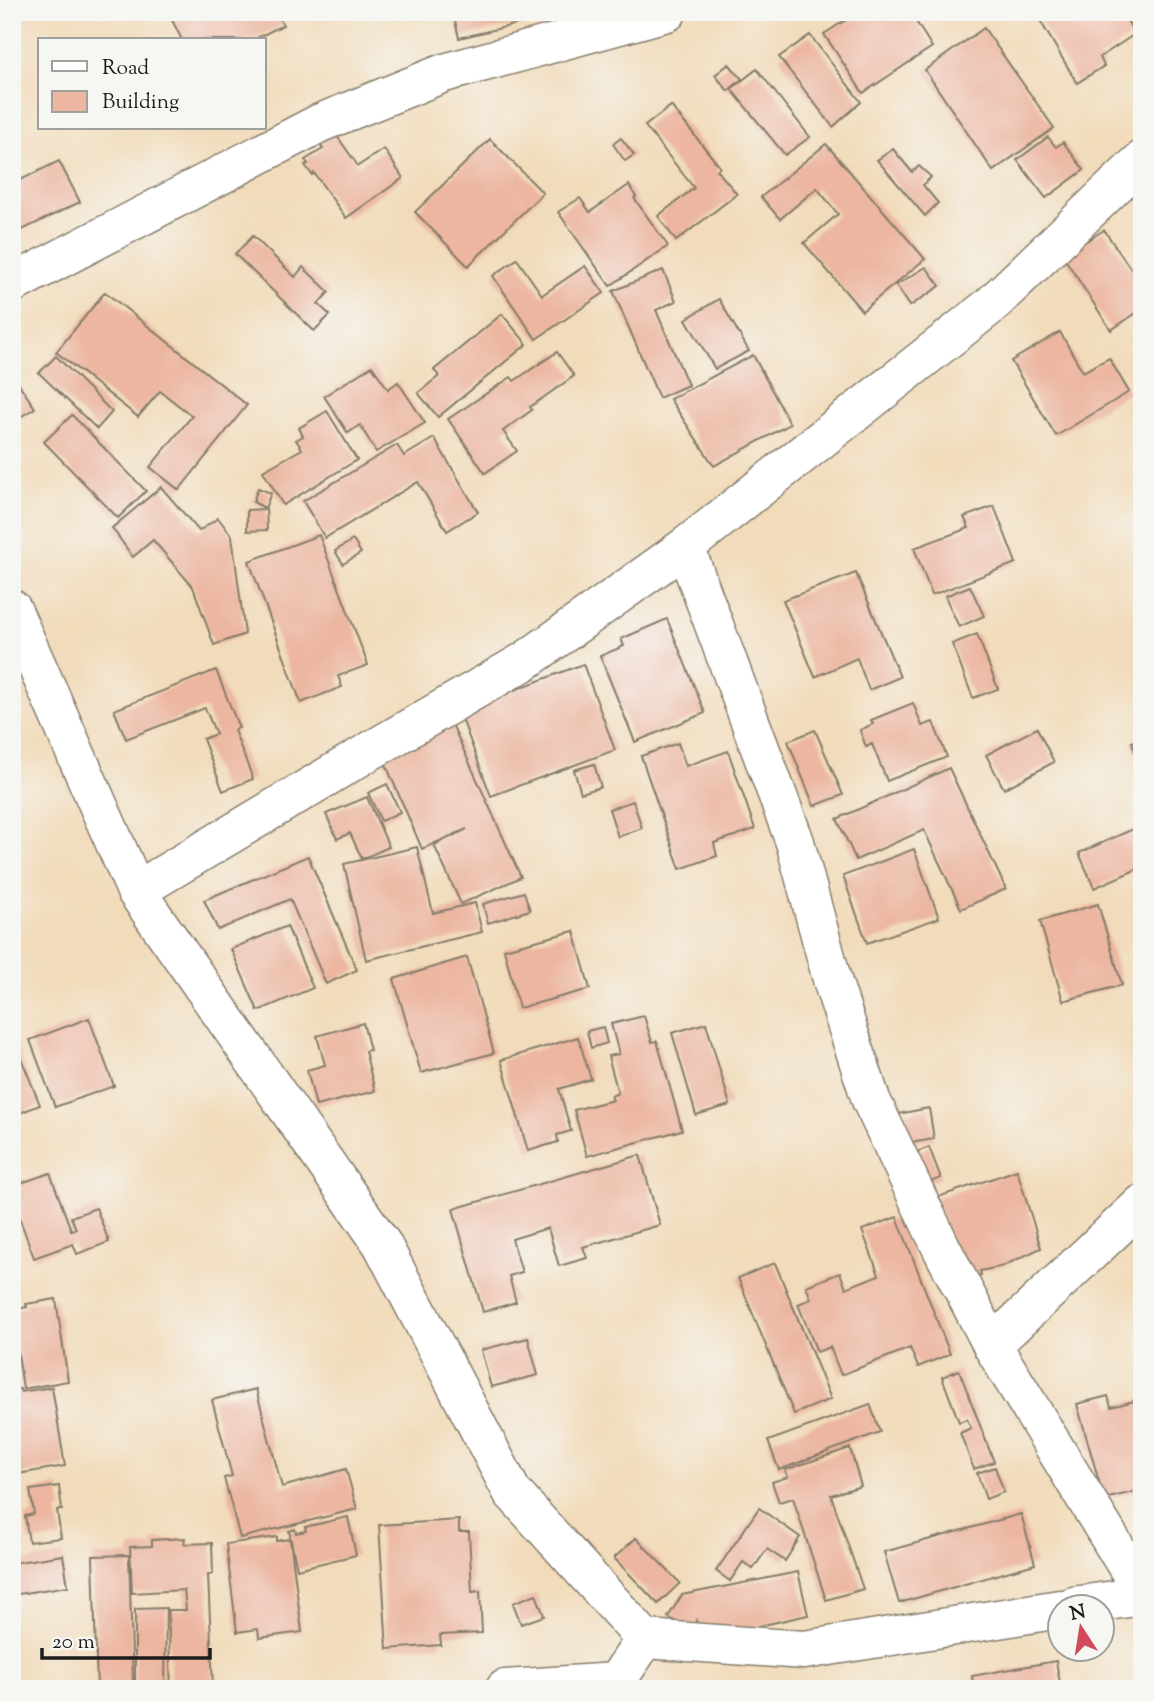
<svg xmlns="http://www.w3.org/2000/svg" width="1154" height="1701" font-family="'Sorts Mill Goudy',serif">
	<rect width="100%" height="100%" fill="#f6f6f2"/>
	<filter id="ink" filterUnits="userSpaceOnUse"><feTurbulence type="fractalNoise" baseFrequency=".0143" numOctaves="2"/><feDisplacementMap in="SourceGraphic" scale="14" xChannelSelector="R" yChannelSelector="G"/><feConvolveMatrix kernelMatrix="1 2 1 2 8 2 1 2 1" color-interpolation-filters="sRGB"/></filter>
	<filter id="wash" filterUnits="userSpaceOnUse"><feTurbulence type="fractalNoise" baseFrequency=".00686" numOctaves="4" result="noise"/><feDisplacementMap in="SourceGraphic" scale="28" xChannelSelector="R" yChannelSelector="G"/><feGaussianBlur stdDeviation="1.57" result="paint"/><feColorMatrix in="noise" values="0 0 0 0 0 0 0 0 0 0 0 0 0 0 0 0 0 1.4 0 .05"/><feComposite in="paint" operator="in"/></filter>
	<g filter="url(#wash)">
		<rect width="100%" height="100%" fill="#f1dbba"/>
		<g id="blocks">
			<g fill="#ecb6a0">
				<polygon points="168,12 276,12 283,25 253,40 182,40"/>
				<polygon points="453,12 523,12 526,22 459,38"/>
				<polygon points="858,12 910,12 932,47 863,93 824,34"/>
				<polygon points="1035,12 1122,12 1135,34 1100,57 1104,66 1077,83"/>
				<polygon points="984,28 1054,128 993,171 925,70"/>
				<polygon points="810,35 861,102 833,127 779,57"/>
				<polygon points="729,64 742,79 728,91 715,75"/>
				<polygon points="757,69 810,137 785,155 731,89"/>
				<polygon points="671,106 720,167 717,170 737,194 676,241 658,216 694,188 645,126"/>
				<polygon points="335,133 358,166 384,149 403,178 346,218 314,173 312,175 305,165 308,164 305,160 323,149 320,144"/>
				<polygon points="1048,137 1056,147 1063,142 1084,170 1046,198 1017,160"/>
				<polygon points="621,138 634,155 625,161 613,144"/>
				<polygon points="490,139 543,193 468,266 415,212"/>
				<polygon points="826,144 925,259 862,311 804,243 838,214 817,188 780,219 761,197"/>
				<polygon points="893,149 912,172 919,166 931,177 923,185 938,203 925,216 877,160"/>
				<polygon points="59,161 80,202 12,235 12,184"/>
				<polygon points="629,185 636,197 634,198 668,246 610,286 558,212 580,198 590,212"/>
				<polygon points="1104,230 1142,285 1142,309 1111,330 1063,256"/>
				<polygon points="253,236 295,277 303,267 329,292 318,304 330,315 314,331 235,254"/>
				<polygon points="517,259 542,295 585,266 604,293 536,339 493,276"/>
				<polygon points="926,267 940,286 910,306 896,285"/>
				<polygon points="663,270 676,301 656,310 688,385 659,398 613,291"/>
				<polygon points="105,292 247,405 179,490 150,467 192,416 160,391 138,417 56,352"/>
				<polygon points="719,299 749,351 715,369 686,319"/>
				<polygon points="502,314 527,344 438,417 418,393 439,376 434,370"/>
				<polygon points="1060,332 1083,372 1109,358 1129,392 1056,436 1011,361"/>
				<polygon points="557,352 574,376 530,407 532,410 503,431 517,451 485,473 448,419 511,377 514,381"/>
				<polygon points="753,355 790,424 714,466 670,399"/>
				<polygon points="56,356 112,412 97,429 39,373"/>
				<polygon points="372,366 388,389 398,382 425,423 376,452 360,425 348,433 324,396"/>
				<polygon points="16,380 35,408 12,422 12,383"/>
				<polygon points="327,411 357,460 283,505 263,471 302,449 296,440 303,436 299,428"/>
				<polygon points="72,415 146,491 118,518 44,442"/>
				<polygon points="434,438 478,512 447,531 418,482 325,538 303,501 397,445 404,456"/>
				<polygon points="161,487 199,531 218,518 232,536 245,634 214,645 193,587 153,540 133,557 112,528"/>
				<polygon points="258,488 271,493 265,508 253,502"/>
				<polygon points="994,506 1016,563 932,595 914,548 969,528 964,517"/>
				<polygon points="266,509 267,530 247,531 247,510"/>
				<polygon points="319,535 368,665 338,676 342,687 301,703 249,561"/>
				<polygon points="353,540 361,553 343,564 335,551"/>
				<polygon points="856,573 900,677 869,690 857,658 815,677 783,600"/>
				<polygon points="970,586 984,616 959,627 945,596"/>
				<polygon points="667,619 705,713 635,742 600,656 624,646 621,639"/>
				<polygon points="977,634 998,689 973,698 952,644"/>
				<polygon points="583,664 615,750 491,796 459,711"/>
				<polygon points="216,670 239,728 234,730 253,779 223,791 203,739 216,734 205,708 126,739 114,710"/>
				<polygon points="913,703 922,726 933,722 947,757 887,781 872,744 866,747 860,730 873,724 871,720"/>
				<polygon points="451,722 521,877 461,904 434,845 467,829 422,849 381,753"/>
				<polygon points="1037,728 1054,762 1004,789 986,755"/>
				<polygon points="815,730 843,795 814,806 788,741"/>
				<polygon points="1142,739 1142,772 1141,772 1132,742"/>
				<polygon points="678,743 686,766 728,751 755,829 714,843 717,856 680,869 641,756"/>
				<polygon points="594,764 601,787 581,793 574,770"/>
				<polygon points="949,768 1006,889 961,909 924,830 856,860 837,819"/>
				<polygon points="387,784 400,812 381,821 368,793"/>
				<polygon points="367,797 389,847 362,859 350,833 337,839 326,814"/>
				<polygon points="633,801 642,828 618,837 609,809"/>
				<polygon points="1142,825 1142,867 1094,888 1079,853"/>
				<polygon points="417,847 433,913 475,903 482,932 366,960 344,864"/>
				<polygon points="914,849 939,918 867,943 843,876"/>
				<polygon points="308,856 357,970 326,984 290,899 218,930 204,900"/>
				<polygon points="524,892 530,910 488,923 483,904"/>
				<polygon points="1098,904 1122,985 1063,1001 1040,921"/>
				<polygon points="287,926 313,988 258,1011 231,949"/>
				<polygon points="574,931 590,989 519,1008 504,949"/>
				<polygon points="467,957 494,1053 421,1073 394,979"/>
				<polygon points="644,1016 652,1042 657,1041 682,1130 587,1156 574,1110 613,1100 611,1096 618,1093 608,1056 619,1054 611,1024"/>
				<polygon points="89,1018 114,1086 55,1107 30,1040"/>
				<polygon points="363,1023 370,1050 365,1051 375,1091 316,1106 307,1070 325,1065 317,1036"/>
				<polygon points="706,1023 730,1105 696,1115 672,1033"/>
				<polygon points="603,1027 607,1043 591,1048 587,1031"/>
				<polygon points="12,1035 40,1105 12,1116"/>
				<polygon points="578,1037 591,1079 559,1089 571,1131 557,1135 558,1142 528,1151 501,1060"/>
				<polygon points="929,1108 934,1139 904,1144 898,1114"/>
				<polygon points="929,1147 941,1178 919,1186 907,1156"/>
				<polygon points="640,1155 660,1225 583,1247 587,1258 559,1266 548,1228 512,1239 522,1272 509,1276 516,1302 483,1312 453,1209"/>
				<polygon points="1017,1170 1041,1248 1003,1266 980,1271 981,1275 964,1280 935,1198"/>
				<polygon points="50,1173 71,1230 76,1229 71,1217 96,1208 109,1242 77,1254 73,1244 34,1258 12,1197 12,1186"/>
				<polygon points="897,1217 950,1354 918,1367 910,1348 841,1375 830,1347 817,1352 798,1304 811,1299 806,1286 840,1273 846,1288 879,1275 862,1230"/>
				<polygon points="775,1263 831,1399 794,1414 738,1278"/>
				<polygon points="56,1299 68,1381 23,1389 12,1310 27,1307 26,1304"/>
				<polygon points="528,1338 538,1375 491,1387 481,1350"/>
				<polygon points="959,1370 994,1462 974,1469 960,1433 971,1428 967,1419 959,1422 942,1377"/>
				<polygon points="52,1387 65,1466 12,1475 12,1390 20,1389 21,1392"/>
				<polygon points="256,1389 282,1487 346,1469 357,1509 240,1538 224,1478 232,1476 212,1400"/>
				<polygon points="1108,1396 1111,1407 1142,1399 1142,1490 1104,1499 1077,1404"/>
				<polygon points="870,1404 880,1432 779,1470 768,1441"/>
				<polygon points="850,1448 861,1486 831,1495 863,1589 826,1600 793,1498 779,1502 772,1482 788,1477 785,1470"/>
				<polygon points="995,1467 1004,1492 986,1499 977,1473"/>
				<polygon points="59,1486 62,1510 57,1510 61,1538 29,1542 25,1516 34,1514 30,1490"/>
				<polygon points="759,1508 800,1537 785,1561 767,1549 753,1569 743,1562 730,1581 716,1571"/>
				<polygon points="1021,1514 1035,1564 899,1603 884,1552"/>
				<polygon points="348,1517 356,1555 297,1569 289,1531 295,1529 296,1533 306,1531 305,1527"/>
				<polygon points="459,1520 459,1532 469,1532 472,1592 480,1591 482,1633 440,1635 441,1645 387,1649 379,1525"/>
				<polygon points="277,1537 277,1541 290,1539 302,1632 259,1638 258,1629 237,1632 226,1544"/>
				<polygon points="185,1538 184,1544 212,1543 213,1574 208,1575 213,1687 171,1688 168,1610 186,1610 184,1590 132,1593 130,1547 152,1546 152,1540"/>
				<polygon points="636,1538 680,1583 658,1604 614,1558"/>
				<polygon points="63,1555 68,1586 12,1595 12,1563"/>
				<polygon points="129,1555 133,1685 127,1685 127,1689 97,1689 93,1556"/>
				<polygon points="798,1572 808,1615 701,1639 696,1621 691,1632 668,1617 682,1595"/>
				<polygon points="536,1594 544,1616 521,1624 513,1603"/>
				<polygon points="166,1608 165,1687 135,1688 135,1609"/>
				<polygon points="1056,1661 1061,1689 974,1689 972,1676"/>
			</g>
		</g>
	</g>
	<g filter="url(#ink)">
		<use href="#blocks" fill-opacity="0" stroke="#867c6b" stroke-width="2"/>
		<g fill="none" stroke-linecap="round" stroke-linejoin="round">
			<g stroke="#867c6b" stroke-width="41">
				<g id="minor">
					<polyline points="12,284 320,123 444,73 667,12"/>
					<polyline points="685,547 795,842 833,983 871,1100 941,1247 992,1345 1142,1591"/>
					<polyline points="12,609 136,891 382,1244 512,1492 645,1639"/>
					<polyline points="136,891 365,754 525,661 685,547 990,306 1142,160"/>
					<polyline points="992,1345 1142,1204"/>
					<polyline points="1073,1606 1142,1596"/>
					<polyline points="505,1689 616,1682 645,1639 804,1650 1060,1609"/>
				</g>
			</g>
			<use href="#minor" stroke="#fff" stroke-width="38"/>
		</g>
	</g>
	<rect width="1154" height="1701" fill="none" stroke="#f6f6f2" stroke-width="42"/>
	<rect x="38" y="38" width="228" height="91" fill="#f6f6f2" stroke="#9f9f9c" stroke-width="2"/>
	<rect x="52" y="61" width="35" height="10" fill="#ffffff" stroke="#9f9f9c" stroke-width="2"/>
	<text x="102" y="74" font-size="21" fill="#1c1c1c">Road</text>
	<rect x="52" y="91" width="35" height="21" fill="#ecb6a0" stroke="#9f9f9c" stroke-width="2"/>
	<text x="102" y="108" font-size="21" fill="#1c1c1c">Building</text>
	<g transform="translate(1081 1628) rotate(348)"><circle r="33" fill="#f6f6f2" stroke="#9f9f9c" stroke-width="2"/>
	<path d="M0-5L12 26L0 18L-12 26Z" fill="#d1495b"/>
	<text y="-10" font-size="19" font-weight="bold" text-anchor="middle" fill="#1c1c1c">N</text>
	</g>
	<path d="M42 1648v10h168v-10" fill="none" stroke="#1c1c1c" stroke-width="3.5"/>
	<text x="52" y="1648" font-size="21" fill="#1c1c1c" stroke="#f6f6f2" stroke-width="5" paint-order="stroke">20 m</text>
</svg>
